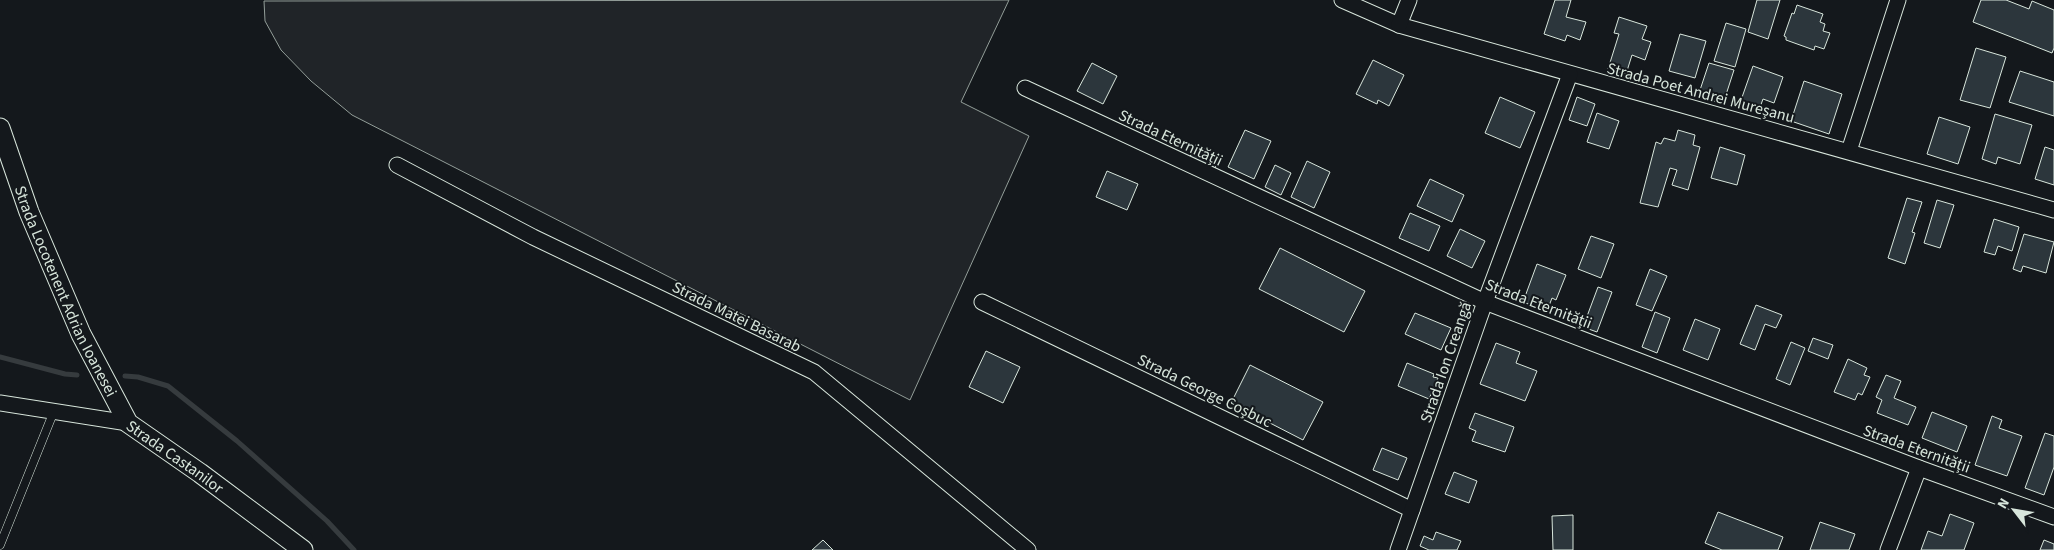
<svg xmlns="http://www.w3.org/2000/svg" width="2054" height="550" font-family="'Source Sans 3',sans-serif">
	<rect width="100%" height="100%" fill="#14181c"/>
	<polygon fill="#202428" stroke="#939e99" points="1009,0 961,102 1029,136 910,400 352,115 311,81 281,50 265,21 264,1"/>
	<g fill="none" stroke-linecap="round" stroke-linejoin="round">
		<g stroke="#363b3e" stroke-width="5">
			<polyline points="0,357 65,374 77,375"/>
			<polyline points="125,376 138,377 168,386 237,441 327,521 354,550"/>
		</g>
	</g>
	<g fill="#2c363c" stroke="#d8e6dc">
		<polygon points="1555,0 1571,0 1566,17 1586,22 1580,40 1567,35 1565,41 1544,34"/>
		<polygon points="1757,0 1780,0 1768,39 1748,32"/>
		<polygon points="1981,0 2006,0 2029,9 2032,1 2054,10 2054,48 2052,53 1973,22"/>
		<polygon points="1797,5 1823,14 1820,22 1825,24 1823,31 1830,33 1824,49 1815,46 1814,50 1786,40 1786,37 1784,36 1792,13 1794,14"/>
		<polygon points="1619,17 1647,26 1642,39 1651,42 1645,60 1632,55 1626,74 1608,69 1619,34 1614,33"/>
		<polygon points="1726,23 1746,29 1735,67 1714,61"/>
		<polygon points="1680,34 1706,41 1695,78 1669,71"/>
		<polygon points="1976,48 2006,57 1990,108 1960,100"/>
		<polygon points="1373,60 1404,75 1389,106 1378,100 1377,104 1356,94"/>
		<polygon points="1092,63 1117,76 1103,104 1077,91"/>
		<polygon points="1709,63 1734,70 1723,104 1698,96"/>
		<polygon points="1753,66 1783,77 1774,103 1763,99 1759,110 1740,103"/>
		<polygon points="2020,71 2054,82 2054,116 2009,102"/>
		<polygon points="1804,81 1842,94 1829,134 1791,121"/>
		<polygon points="1500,97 1535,112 1520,148 1485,133"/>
		<polygon points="1577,97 1595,104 1587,126 1569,120"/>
		<polygon points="1597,113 1619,121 1609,149 1587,142"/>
		<polygon points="1995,114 2032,125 2020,164 1998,157 1996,164 1982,159"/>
		<polygon points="1939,117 1970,127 1958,164 1927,154"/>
		<polygon points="1245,130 1271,141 1254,179 1228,167"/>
		<polygon points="1678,130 1695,135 1693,145 1700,147 1688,190 1672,185 1677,170 1670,168 1658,207 1640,203 1656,142 1661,144 1664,138 1675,141"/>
		<polygon points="1195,145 1220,156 1215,168 1190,157"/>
		<polygon points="1720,147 1745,155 1737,185 1711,178"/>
		<polygon points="2045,147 2054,150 2054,185 2035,179"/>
		<polygon points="1307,161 1330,172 1314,208 1291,197"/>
		<polygon points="1275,165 1291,173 1281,195 1265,187"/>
		<polygon points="1107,171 1138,184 1127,210 1096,197"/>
		<polygon points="1430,179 1464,195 1452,222 1417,206"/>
		<polygon points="1907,198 1922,202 1912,232 1915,233 1905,264 1888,258"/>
		<polygon points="1937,200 1954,205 1940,248 1924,243"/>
		<polygon points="1410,213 1440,226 1429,251 1399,238"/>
		<polygon points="1994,219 2019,227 2012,251 1998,246 1995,255 1984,252"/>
		<polygon points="1460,229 1485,241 1472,268 1447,256"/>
		<polygon points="2024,234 2054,242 2046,273 2023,266 2021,272 2013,269"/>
		<polygon points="1591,236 1614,244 1601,278 1578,269"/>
		<polygon points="1280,248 1365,291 1344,332 1259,289"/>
		<polygon points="1537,264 1566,275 1556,300 1552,298 1547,311 1523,302"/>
		<polygon points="1650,269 1667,276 1652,311 1636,305"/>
		<polygon points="1598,287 1612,292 1597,332 1583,327"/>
		<polygon points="1756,305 1782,315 1776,328 1765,324 1755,350 1740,344"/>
		<polygon points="1655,312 1670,318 1657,353 1642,347"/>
		<polygon points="1415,313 1451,328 1441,350 1405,334"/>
		<polygon points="1695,319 1720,329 1708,360 1683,350"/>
		<polygon points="1813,338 1833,345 1828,359 1808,351"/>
		<polygon points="1791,342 1805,348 1790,385 1776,379"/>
		<polygon points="1496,343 1520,352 1516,363 1537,371 1525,401 1480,384"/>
		<polygon points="986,351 1020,367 1003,403 969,387"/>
		<polygon points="1848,359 1867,368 1864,375 1870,377 1862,395 1858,393 1855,400 1834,392"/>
		<polygon points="1407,363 1434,374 1433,377 1438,378 1429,399 1398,386"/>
		<polygon points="1250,365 1323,402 1303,440 1231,403"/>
		<polygon points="1886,375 1901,381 1894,398 1916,407 1908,425 1877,413 1882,400 1876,397"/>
		<polygon points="1932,412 1967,426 1957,452 1922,438"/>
		<polygon points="1475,413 1514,427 1505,452 1472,441 1476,431 1469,428"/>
		<polygon points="1992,416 2002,420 1999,428 2022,436 2007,476 1975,465"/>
		<polygon points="2045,433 2054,436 2054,467 2044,495 2025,488"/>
		<polygon points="1382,448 1407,458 1398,480 1373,470"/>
		<polygon points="1454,472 1477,481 1469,503 1445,494"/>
		<polygon points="1718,512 1783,537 1778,550 1722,550 1705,543"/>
		<polygon points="1950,514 1974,523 1964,550 1921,550 1928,531 1942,536"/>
		<polygon points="1573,515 1573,550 1553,550 1552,516"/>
		<polygon points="1820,522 1855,534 1849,550 1810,550"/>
		<polygon points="1436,532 1461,541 1457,550 1429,550 1420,546 1424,536 1433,540"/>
		<polygon points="823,540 833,550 812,550"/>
		<polygon points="2044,540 2054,544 2054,550 2040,550"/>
	</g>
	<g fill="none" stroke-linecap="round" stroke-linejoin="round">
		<g stroke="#d8e6dc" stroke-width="9">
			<polyline id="service" points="0,545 54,411"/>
		</g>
		<g stroke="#d8e6dc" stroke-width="17">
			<g id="minor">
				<polyline points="1342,0 1399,25 2054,210"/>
				<polyline points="1399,25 1409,0"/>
				<polyline points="1025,88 1485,302 1919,468 2054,517"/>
				<polyline points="1849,151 1898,0"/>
				<polyline points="397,165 533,237 814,372 1028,550"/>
				<polyline points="982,302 1412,510"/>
				<polyline points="0,403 128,423"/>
				<polyline points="1398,550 1485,302 1570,74"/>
				<polyline points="1888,550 1919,468"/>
			</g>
		</g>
		<g stroke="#d8e6dc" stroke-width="21">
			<g id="tertiary">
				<path id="s1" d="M0,128L29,212L81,334L128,423L200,473L303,550"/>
			</g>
		</g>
		<use href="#service" stroke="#14181c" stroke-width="8"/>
		<use href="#minor" stroke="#14181c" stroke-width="15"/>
		<use href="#tertiary" stroke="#14181c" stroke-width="19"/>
	</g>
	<g text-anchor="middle" stroke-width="4" stroke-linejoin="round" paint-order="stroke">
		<g font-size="16" fill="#d8e6dc" stroke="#14181c">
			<text transform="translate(1701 92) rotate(15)" y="6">Strada Poet Andrei Mureșanu</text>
			<text transform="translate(1171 137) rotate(25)" y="6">Strada Eternității</text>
			<text dy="6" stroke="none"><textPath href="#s1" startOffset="176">Strada Locotenent Adrian Ioanesei</textPath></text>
			<text transform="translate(1539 303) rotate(21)" y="6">Strada Eternității</text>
			<text transform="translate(737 316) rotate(26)" y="6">Strada Matei Basarab</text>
			<text transform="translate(1445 362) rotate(-71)" y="6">Strada Ion Creangă</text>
			<text transform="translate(1205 390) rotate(26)" y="6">Strada George Coșbuc</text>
			<text transform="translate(1917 448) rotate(20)" y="6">Strada Eternității</text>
			<text dy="6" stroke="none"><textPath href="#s1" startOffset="380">Strada Castanilor</textPath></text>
		</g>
	</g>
	<g transform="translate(2014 510) rotate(301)" stroke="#14181c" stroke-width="4" paint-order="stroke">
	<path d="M0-4L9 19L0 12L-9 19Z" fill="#d8e6dc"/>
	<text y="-8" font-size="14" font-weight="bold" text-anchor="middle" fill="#d8e6dc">N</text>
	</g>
</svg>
